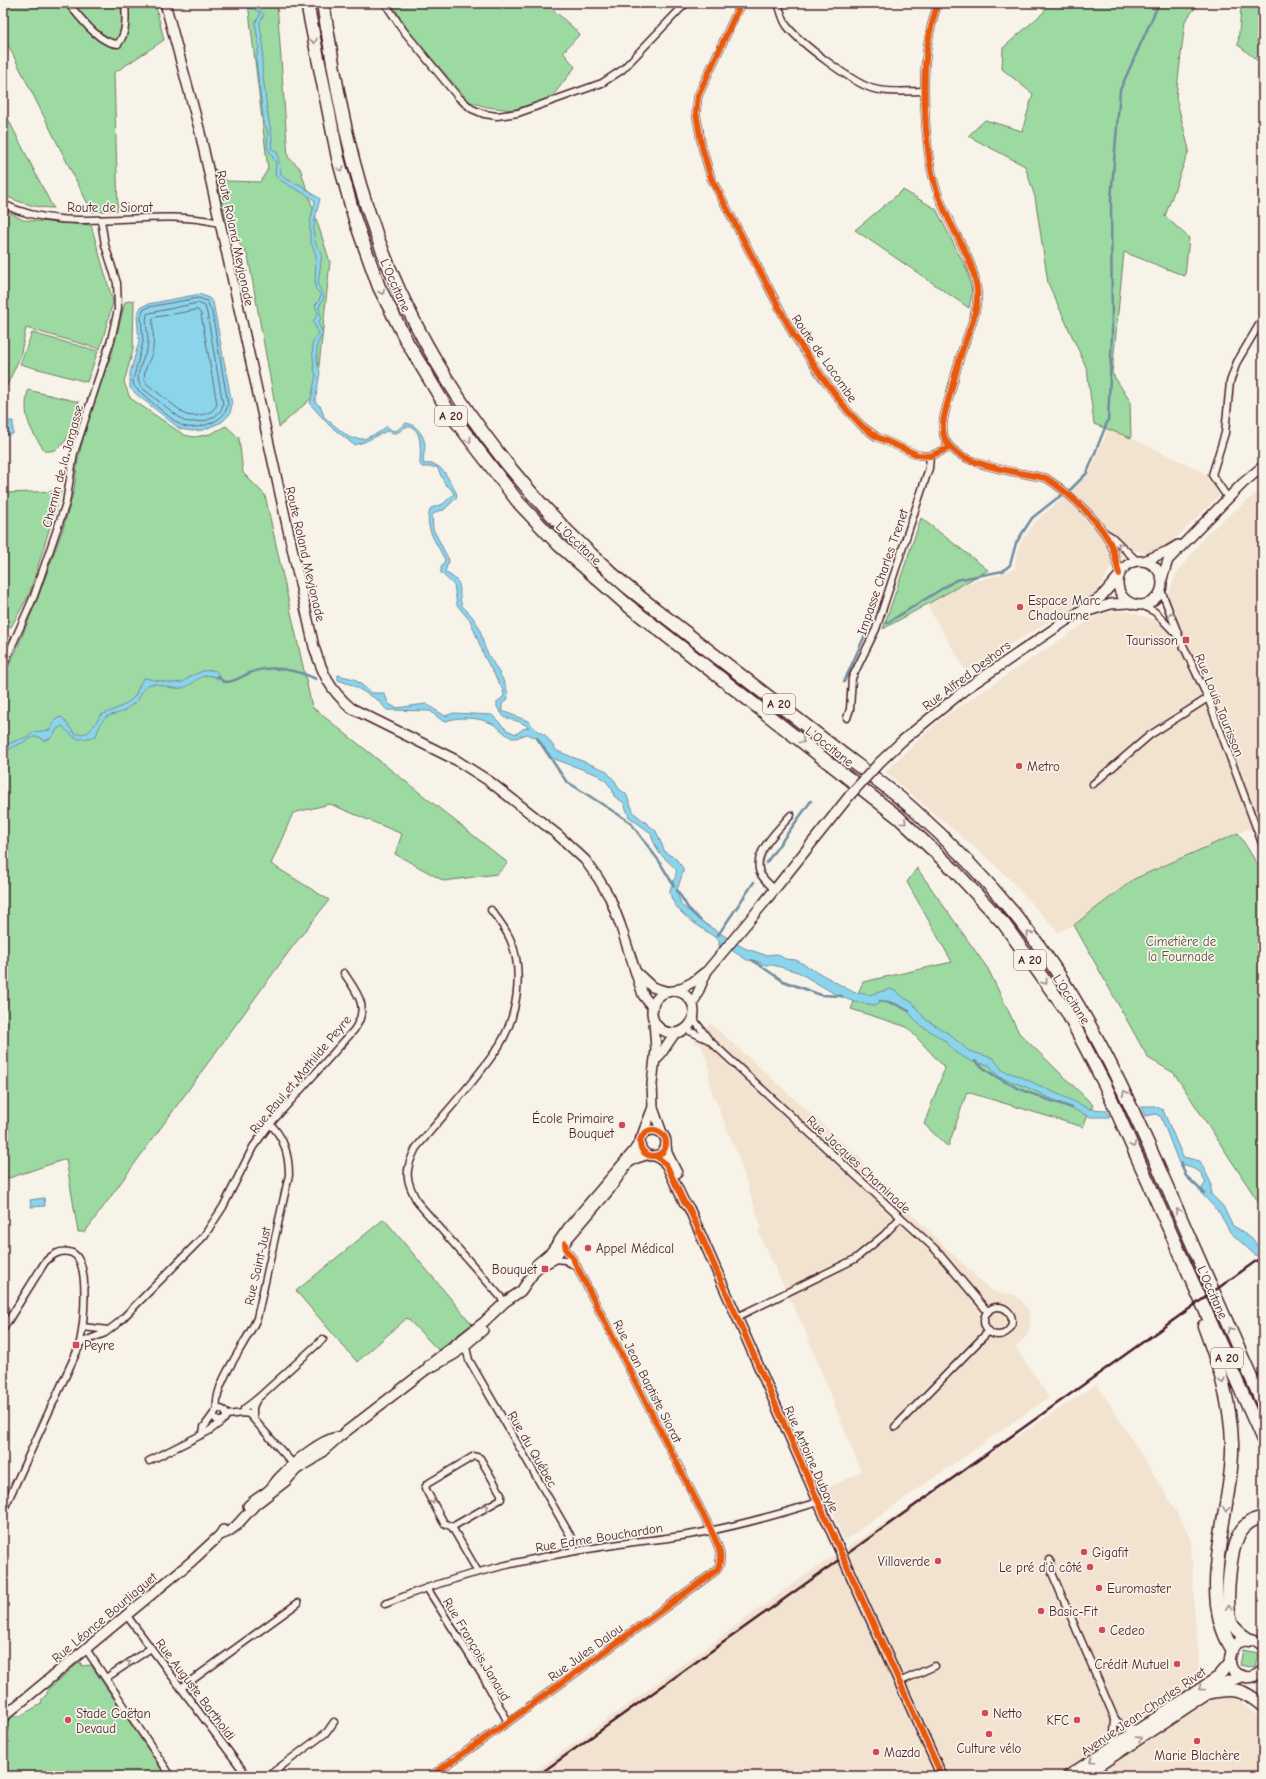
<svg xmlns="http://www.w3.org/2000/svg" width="1266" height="1779" font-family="'Comic Neue',sans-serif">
	<rect width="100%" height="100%" fill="#f7f3e8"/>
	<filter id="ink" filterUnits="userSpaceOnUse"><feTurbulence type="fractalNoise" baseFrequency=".025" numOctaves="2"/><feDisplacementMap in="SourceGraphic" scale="8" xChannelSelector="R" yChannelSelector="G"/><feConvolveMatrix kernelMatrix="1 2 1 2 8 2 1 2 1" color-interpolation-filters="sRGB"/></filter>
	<g filter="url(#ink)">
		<g fill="#f2e3d0">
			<polygon points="1108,429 1131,438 1202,471 1220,495 1172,542 1152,552 1144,553 1131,549 1108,571 1105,579 1095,594 966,671 927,605 966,583 1000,575 1014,569 1019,545 1035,522 1089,474"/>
			<polygon points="1263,488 1263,832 1248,829 1134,879 1074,925 1058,932 1001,870 885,772 941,719 1096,616 1114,611 1130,612 1153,619 1177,614 1168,596 1176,574 1208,532"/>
			<polygon points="710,1023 860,1158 866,1170 989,1289 996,1293 1013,1294 1021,1300 1029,1311 1030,1327 1027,1335 1016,1348 1049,1397 844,1541 824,1490 861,1472 804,1328 758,1232 761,1227 739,1159 709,1084 709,1066 701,1045 694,1042"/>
			<polygon points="1097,1384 1166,1494 1191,1538 1195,1621 1201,1671 1236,1697 1263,1721 1263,1776 529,1776 814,1569"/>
		</g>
		<g fill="#9cdaa1" stroke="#737c66">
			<polygon points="3,3 155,3 164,40 114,73 118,210 92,212 3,35"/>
			<polygon points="248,3 277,3 288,157 300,168 330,262 316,394 279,427 248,256 228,227 214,168 227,181 260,182 268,169"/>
			<polygon points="392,3 546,3 580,34 563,52 575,67 551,98 512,110 487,107 470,102 409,33"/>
			<polygon points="1036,3 1199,3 1185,21 1176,97 1189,150 1165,216 1189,238 1185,276 1124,252 1112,373 1130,401 1131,438 1094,424 1087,369 1048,283 1035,197 1025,166 968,136 985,120 1022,131 1033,94 1002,69 1003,48 1045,11"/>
			<polygon points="1245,3 1263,3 1263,65 1238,45 1241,8"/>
			<path d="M3,109L53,208C35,208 19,202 3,195Z"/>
			<polygon points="903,190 936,209 967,270 972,292 969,308 855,230"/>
			<polygon points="3,209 23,220 91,225 113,302 100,349 26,328 20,357 3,394"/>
			<polygon points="134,300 133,350 124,382 130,398 184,435 195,437 210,434 226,426 239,438 243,473 265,495 312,707 508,863 497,874 444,881 395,854 402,834 330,804 293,813 271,864 329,900 290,950 85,1232 78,1232 66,1159 3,1180 3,677 16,651 37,600 63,529 74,490 78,460 87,422 113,350 125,302"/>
			<polygon points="32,333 98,351 87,382 20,364"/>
			<path d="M28,390L79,402C74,419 69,454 45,451C30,430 22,416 28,390Z"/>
			<polygon points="61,491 29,595 11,627 3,626 3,493"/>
			<polygon points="921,518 988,570 883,629"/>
			<polygon points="1238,833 1263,873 1263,1209 1174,1073 1148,1058 1074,925 1134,879"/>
			<polygon points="917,868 988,969 1019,1033 1093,1105 1083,1127 967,1092 948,1147 924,1124 945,1068 907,1027 851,1009 863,982 952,962 907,882"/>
			<polygon points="384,1219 472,1324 438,1350 407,1318 357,1362 296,1291"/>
			<polygon points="1243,1650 1258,1653 1255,1668 1240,1665"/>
			<polygon points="80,1662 82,1666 91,1665 166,1776 3,1776 3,1724 13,1716 20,1716 41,1704 42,1699 47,1694 48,1689"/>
		</g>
		<g fill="#8bd5ec" stroke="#718c9f">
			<path d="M237,3L256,6L264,15L260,21V25L263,43L262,68L268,116L272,137L271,148L277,152L281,174L285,179L301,185L320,199C316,216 307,239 322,253L318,285L324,297L319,307L321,318L318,323L323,333L317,344V362L320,372L315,402L321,407L324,417L350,438L364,439L380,432L387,426L391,430L396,431L406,423C416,424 424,435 425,445C425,452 422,458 424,464C443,461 447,478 456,492L457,497L444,510L438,511L432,515L433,529L449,560L445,572C467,585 456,586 462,606C468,611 472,616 476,622C481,629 482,640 485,648C492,665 508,680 508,699L502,704V711L528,721L536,730L545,735L557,751L605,770L615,781L619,789L626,794L634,813L656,831L665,852L676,859L683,868V872L677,890L681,905L707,925L744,948L765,955L777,954L785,959L796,960L853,992L869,995L890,989L898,992L904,998L912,1002L925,1019L949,1034L969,1051L993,1058L1003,1071L1017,1075L1090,1109L1106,1110L1110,1117H1090L1024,1086L999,1077L989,1065L973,1062L956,1053L944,1040L920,1025L905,1008H902L889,1001H883L875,1005L854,1002L835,994L798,972L773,965H765L756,961L747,960L728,948L719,946V940C703,928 674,914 670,893C669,885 678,878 676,869L659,853L652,838L651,833L629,817L624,803L614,796L612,789L606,781L598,775L552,758L537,738L527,734L516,738H512C504,734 498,726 491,723C478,717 456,716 444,722L430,711L387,710L378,700L352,685L338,680V675L354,679L372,693H384L389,704L396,708L426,704L445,716L454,713L492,715L507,730L516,734L523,729L529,727L520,722L504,717L497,707V702L504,696L503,690L485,658L471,622L457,605L454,585L441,573V568L445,560C438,545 422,526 431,508L443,504L454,494L451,489L445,484L437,467H422L420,464C420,452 424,424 405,427C398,433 395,435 387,431L364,442L354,445L329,425L310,404L316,375L314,369L312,344L319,333L313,322L318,314L315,305L318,302L321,295L315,288L316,255L310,240V223L315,201C303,190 284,186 275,175L276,163L267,147L268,131L264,124L256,60L259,47L255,23L260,15L259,12C253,7 244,9 237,3Z"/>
			<polygon points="200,294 209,298 213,302 232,404 230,414 222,422 203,430 192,431 180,429 136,394 130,388 130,373 139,342 137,315 141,307 148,304"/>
			<polygon points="6,421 13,421 13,434 6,435"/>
			<path d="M214,670L220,675L218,679C202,668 194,686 182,688C171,690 161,683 151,684C141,686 142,696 136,702C132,705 127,708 124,711C119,714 111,714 106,717C101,721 98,730 96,736C74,742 77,739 62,726L57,729L51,738L44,741L40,737H34L3,752V746C11,743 21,738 29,737L33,732L50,730L56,719L62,717L75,734C93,735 92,727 101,715C111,711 126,706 134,697C137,693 139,684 144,678L172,683L183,682L191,676L203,671Z"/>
			<polygon points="1141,1106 1155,1106 1163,1110 1183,1157 1200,1161 1211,1183 1211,1194 1223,1206 1232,1225 1252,1238 1262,1252 1256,1256 1230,1232 1219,1212 1202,1194 1202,1188 1206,1182 1200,1172 1186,1165 1180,1166 1161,1117 1156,1114 1145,1116"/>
			<polygon points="44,1198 45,1206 31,1207 30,1200"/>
		</g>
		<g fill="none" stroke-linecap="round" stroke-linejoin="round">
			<g stroke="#646878" stroke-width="1">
				<path d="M199,298L207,301L212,312L228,404C226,413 222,418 213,422C205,426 192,429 183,426C175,423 147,398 139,391L134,386L133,380L143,342L141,316L143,310L149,307Z"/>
				<path d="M198,303L205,306L207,313L223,404C220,421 197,424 184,421L142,388C131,375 147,357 148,343C148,333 145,323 147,314Z"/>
				<path d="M198,310L201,314L217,404C213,415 196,417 186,415L147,384C140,375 149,362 152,354C155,342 152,330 153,318Z"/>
			</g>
			<g stroke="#718c9f" stroke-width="2.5">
				<polyline points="887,623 956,580 1003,571 1010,565 1016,543 1032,518 1056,499 1070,490 1087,473 1108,420 1112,335 1111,199 1120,90 1159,3"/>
				<path d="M217,676L224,682C236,682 239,677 250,673C270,664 297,670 316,679"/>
				<polyline points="844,682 870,624"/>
				<polyline points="537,738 566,781 630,822 659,861 674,886"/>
				<polyline points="766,863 811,801"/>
				<polyline points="677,890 688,908 700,920"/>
				<polyline points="718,935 754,882"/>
				<polyline points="752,960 783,981 821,995 842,996"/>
				<polyline points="880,1001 895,1004 909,1011"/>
				<path d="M975,1061C1003,1086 1038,1096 1072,1108"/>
				<polyline points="1181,1163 1186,1176 1204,1193"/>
			</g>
			<g stroke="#4a1f2b" stroke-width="9">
				<g id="minor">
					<path d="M68,3C79,16 99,44 118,44C127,33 126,17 125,3"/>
					<polyline points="385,3 403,30 458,97 472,109 484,114 497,116 518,113 602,83 622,70 686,3"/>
					<polyline points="741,3 698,96 696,113 702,147 711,178 793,334 822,377 847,410 862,426 877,437 918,455 930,456 949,448"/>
					<path d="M778,3C781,11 782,19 787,26C800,43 854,84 874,89C889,93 908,91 923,91"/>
					<path d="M938,3C923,46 923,83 926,128C928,154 931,180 942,204C953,233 974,259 977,290C979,312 967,335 961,354C956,370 953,385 948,401C945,413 940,427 945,439C956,466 1019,472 1046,478C1068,492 1104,524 1113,550C1116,558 1117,566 1119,574"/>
					<path d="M3,204C69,237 150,206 219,223"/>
					<polyline points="1228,498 1212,475 1225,433 1230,382 1237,362 1263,318"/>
					<polyline points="1104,532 1112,537 1137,561"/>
					<polyline points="1161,590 1181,641 1208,698 1263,846"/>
					<polyline points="1142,605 1155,612 1178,636"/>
					<polyline points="3,666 34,596 66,503 74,453 111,340 118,309 117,283 105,245 101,220"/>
					<polyline points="847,718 850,709 852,678 876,629 929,468 930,456"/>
					<polyline points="1093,784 1150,735 1208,698"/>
					<path d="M774,889C769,884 763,879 760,873C752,853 779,829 791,815"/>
					<path d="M491,910C499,920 506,929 511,941C524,973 517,1017 499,1046C476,1081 443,1115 416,1148C404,1171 405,1180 418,1203L505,1302"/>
					<polyline points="694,1010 695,1021 709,1040 935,1249 988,1312"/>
					<polyline points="685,1029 709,1040"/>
					<polyline points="554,1259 565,1260 577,1267"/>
					<circle cx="998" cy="1321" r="14"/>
					<polyline points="737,1317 855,1259 884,1235 900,1218"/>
					<polyline points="83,1327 108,1330"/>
					<path d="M3,1329L45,1262C52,1255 59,1250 69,1252C93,1256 83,1329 79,1347L3,1511"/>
					<path d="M80,1343L105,1333L118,1323L204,1236L223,1207L253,1147L270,1124L354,1030C370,1007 358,994 344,973"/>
					<polyline points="465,1343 469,1360 570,1535 575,1551"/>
					<circle cx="220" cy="1415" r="6"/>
					<path d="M217,1409C213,1383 247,1343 257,1318L289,1175C289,1156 285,1138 270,1124"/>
					<polyline points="243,1413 244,1409 257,1399 323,1339"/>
					<polyline points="227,1415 243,1413 249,1414 295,1466"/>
					<polyline points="253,1418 253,1407 257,1399"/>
					<polyline points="895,1427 989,1331"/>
					<polyline points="203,1433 204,1427 215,1412"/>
					<polyline points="149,1461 209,1431 221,1422"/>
					<polyline points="452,1527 501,1499 501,1494 480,1458 474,1456 427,1484 425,1488 444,1523 452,1527 478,1572"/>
					<polyline points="1050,1560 1052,1573 1115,1719 1123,1727 1138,1729"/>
					<polyline points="427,1588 484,1678 508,1722"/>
					<path d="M385,1604C460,1572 539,1556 620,1544C647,1540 676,1538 704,1532C740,1525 776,1515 812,1504L818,1501"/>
					<polyline points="127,1616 247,1776"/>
					<polyline points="86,1649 171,1776"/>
					<polyline points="106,1678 151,1648"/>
					<polyline points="899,1682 935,1666"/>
					<polyline points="181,1688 298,1603"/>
					<polyline points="1113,1746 1115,1719"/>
					<polyline points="268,1776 327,1732 334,1722"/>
					<path d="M431,1776L508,1722L717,1570C725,1556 717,1544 711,1530L573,1259L566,1250L565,1243"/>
				</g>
			</g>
			<g stroke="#4a1f2b" stroke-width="12">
				<g id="secondary">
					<path d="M165,3L199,128L314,647C323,674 329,689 351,708L456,760L489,781L558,835L585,860L598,878L610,898L620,924L643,995L653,1008"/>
					<circle cx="1140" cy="583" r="22"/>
					<polyline points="1144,561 1168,551 1178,545"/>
					<polyline points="1162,579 1168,560 1242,484 1263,466"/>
					<polyline points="1085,612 1111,604 1129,603"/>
					<polyline points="879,763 902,741 967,688 1101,597 1119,576"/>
					<polyline points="636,972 652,987 668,992"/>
					<polyline points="675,991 693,982 704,973"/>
					<circle cx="673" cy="1012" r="21"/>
					<polyline points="693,1004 707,971 763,904 850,795"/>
					<polyline points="658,1058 675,1033"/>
					<polyline points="653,1108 662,1133"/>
					<circle cx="653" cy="1143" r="13"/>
					<polyline points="643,1133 653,1107 652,1084 656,1049 654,1021"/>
					<polyline points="666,1145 667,1153 677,1173"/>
					<polyline points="656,1156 666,1164 684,1202 689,1208 837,1544"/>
					<polyline points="539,1267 554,1259 569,1237 610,1189 627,1164 634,1159 646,1155"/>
					<polyline points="430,1368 455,1354 483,1330"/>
					<path d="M248,1506C255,1498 263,1496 270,1489C274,1485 277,1479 282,1475C294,1462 320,1440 338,1437"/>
					<polyline points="220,1535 228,1532 236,1526 255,1505 286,1481 297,1469 314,1459 339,1437 427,1369 429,1365 484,1322 505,1302 521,1291 537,1268 537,1264 551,1252 568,1228 633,1152 639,1143"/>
					<polyline points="853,1580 942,1776"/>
					<polyline points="3,1717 192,1561 220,1535 223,1530"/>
				</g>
			</g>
			<g stroke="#4a1f2b" stroke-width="13">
				<g id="primary">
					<path d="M1263,1646C1237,1620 1213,1673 1246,1677C1253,1678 1258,1675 1263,1670"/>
					<polyline points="1068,1776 1218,1677 1230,1663"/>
					<polyline points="1083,1776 1222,1684 1242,1676"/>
				</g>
			</g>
			<g stroke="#4a1f2b" stroke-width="15">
				<g id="motorway">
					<polyline points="307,3 338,158 355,220 379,287 407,342 449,412 519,503 559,545 626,604 898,817 954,870 1004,924 1067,1012 1105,1085 1263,1440"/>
					<path d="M323,3C334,72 345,141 367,207C410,341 490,460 592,555C605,566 617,579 631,590C697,642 764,693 831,745C858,766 887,786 913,809C950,842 985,878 1016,916C1084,999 1125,1091 1168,1189C1200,1261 1231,1333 1263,1404"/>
					<path d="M1204,1326C1218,1364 1231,1402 1232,1443C1234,1507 1195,1591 1232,1649"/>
					<path d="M1248,1639C1241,1634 1234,1630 1231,1622C1225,1602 1229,1542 1244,1527C1249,1522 1256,1518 1263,1518"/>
					<path d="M1208,1693C1234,1687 1243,1689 1263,1706"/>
				</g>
			</g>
			<use href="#minor" stroke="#f7f3e8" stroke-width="6"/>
			<use href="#secondary" stroke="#f7f3e8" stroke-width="9"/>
			<use href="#primary" stroke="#f7f3e8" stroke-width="10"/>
			<use href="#motorway" stroke="#f7f3e8" stroke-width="12"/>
			<polyline stroke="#4a1f2b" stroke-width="2.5" points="537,1776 1263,1256"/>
			<g stroke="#4a1f2b" stroke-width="12" stroke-linecap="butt">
				<g id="secondary-bridge">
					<polyline points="850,795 879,763"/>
					<polyline points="837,1544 853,1580"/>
				</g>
			</g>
			<use href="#secondary-bridge" stroke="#f7f3e8" stroke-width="9"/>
			<g stroke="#f7f3e8" stroke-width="8">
				<g id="cycleway">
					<polyline points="741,3 698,96 696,113 702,147 711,178 793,334 822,377 847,410 862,426 877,437 918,455 930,456 949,448"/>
					<path d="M938,3C923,46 923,83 926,128C928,154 931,180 942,204C953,233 974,259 977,290C979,312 967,335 961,354C956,370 953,385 948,401C945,413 940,427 945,439C956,466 1019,472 1046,478C1068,492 1104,524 1113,550C1116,558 1117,566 1119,574"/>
					<circle cx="653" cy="1143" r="13"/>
					<polyline points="656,1156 666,1164 684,1202 689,1208 837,1544 942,1776"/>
					<path d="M431,1776L508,1722L717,1570C725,1556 717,1544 711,1530L573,1259L566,1250L565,1243"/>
				</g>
			</g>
			<use href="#cycleway" stroke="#e8590c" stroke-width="6"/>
		</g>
		<defs><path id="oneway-chevron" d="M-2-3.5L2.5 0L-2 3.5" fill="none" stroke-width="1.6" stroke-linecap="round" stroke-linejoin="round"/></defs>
		<g stroke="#a0898a">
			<use href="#oneway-chevron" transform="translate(314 41) rotate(79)"/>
			<use href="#oneway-chevron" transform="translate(341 169) rotate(74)"/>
			<use href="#oneway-chevron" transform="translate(382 292) rotate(64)"/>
			<use href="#oneway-chevron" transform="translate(469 440) rotate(53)"/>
			<use href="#oneway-chevron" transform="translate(1120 545) rotate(-135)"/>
			<use href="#oneway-chevron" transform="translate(1171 615) rotate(-116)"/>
			<use href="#oneway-chevron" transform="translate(802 741) rotate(38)"/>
			<use href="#oneway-chevron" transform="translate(904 822) rotate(43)"/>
			<use href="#oneway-chevron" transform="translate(1029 934) rotate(-127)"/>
			<use href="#oneway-chevron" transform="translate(1045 982) rotate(54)"/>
			<use href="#oneway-chevron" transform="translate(1125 1093) rotate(-115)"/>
			<use href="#oneway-chevron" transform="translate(1133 1145) rotate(66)"/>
			<use href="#oneway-chevron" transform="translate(1178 1211) rotate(-114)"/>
			<use href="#oneway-chevron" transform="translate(1230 1330) rotate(-114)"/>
			<use href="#oneway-chevron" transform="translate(1222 1381) rotate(74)"/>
			<use href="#oneway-chevron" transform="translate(432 1501) rotate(62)"/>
			<use href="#oneway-chevron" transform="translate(486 1507) rotate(-30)"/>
			<use href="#oneway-chevron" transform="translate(1226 1509) rotate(98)"/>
			<use href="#oneway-chevron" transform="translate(1229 1607) rotate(-95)"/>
			<use href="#oneway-chevron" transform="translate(128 1663) rotate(-34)"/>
			<use href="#oneway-chevron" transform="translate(1201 1688) rotate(146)"/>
			<use href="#oneway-chevron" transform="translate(1139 1739) rotate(-33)"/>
			<use href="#oneway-chevron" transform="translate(1092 1760) rotate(146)"/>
		</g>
	</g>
	<g fill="#d1495b" stroke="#f7f3e8" stroke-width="1.5">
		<circle cx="1020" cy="607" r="4"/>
		<rect x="1182" y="636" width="8" height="8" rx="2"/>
		<circle cx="1019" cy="766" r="4"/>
		<circle cx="622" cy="1125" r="4"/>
		<circle cx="588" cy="1248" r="4"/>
		<rect x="541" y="1265" width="8" height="8" rx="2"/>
		<rect x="72" y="1341" width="8" height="8" rx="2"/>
		<circle cx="1084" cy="1552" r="4"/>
		<circle cx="938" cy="1561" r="4"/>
		<circle cx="1090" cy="1567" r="4"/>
		<circle cx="1099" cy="1588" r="4"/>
		<circle cx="1041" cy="1611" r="4"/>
		<circle cx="1102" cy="1630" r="4"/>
		<circle cx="1177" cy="1664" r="4"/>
		<circle cx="985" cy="1713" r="4"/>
		<circle cx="68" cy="1720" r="4"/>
		<circle cx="1077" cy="1720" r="4"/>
		<circle cx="989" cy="1734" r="4"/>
		<circle cx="1197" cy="1741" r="4"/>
		<circle cx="876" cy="1752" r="4"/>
	</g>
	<g text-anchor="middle" stroke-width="3.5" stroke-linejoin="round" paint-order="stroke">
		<g fill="#f7f3e8" stroke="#7e5f64" stroke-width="1">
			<rect x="435" y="406" width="32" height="20" rx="3"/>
			<rect x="763" y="694" width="32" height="20" rx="3"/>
			<rect x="1014" y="950" width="32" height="20" rx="3"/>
			<rect x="1211" y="1348" width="32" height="20" rx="3"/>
		</g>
		<g font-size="12" font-weight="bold" fill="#4a1f2b">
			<text x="451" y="420">A 20</text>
			<text x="779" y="708">A 20</text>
			<text x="1030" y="964">A 20</text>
			<text x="1227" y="1362">A 20</text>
		</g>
		<g font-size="13" fill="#4a1f2b" stroke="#f7f3e8">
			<text x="110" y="212">Route de Siorat</text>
			<text transform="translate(236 238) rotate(78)" y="5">Route Roland Meyjonade</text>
			<text transform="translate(396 285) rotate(66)" y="5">L'Occitane</text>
			<text transform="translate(825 358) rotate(55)" y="5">Route de Lacombe</text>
			<text transform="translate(62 466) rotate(-75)" y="5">Chemin de la Jargasse</text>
			<text transform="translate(579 543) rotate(43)" y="5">L'Occitane</text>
			<text transform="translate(306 554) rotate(77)" y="5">Route Roland Meyjonade</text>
			<text transform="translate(882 572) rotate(-71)" y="5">Impasse Charles Trenet</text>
			<text transform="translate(966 675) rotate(-37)" y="5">Rue Alfred Deshors</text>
			<text transform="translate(1220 705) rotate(68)" y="5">Rue Louis Taurisson</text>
			<text transform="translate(830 746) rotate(38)" y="5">L'Occitane</text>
			<text transform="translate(1072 999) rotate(57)" y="5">L'Occitane</text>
			<text transform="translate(300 1074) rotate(-50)" y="5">Rue Paul et Mathilde Peyre</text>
			<text transform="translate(859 1164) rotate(43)" y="5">Rue Jacques Chaminade</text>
			<text transform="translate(257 1266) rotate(-77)" y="5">Rue Saint-Just</text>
			<text transform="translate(1213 1292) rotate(66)" y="5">L'Occitane</text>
			<text transform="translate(648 1381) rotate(63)" y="5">Rue Jean Baptiste Siorat</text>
			<text transform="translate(533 1449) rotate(60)" y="5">Rue du Québec</text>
			<text transform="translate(812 1459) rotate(66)" y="5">Rue Antoine Dubayle</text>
			<text transform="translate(599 1537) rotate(-9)" y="5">Rue Edme Bouchardon</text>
			<text transform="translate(104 1617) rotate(-40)" y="5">Rue Léonce Bourliaguet</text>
			<text transform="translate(477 1649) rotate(59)" y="5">Rue François Janaud</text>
			<text transform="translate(585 1652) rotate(-36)" y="5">Rue Jules Dalou</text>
			<text transform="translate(196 1689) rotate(53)" y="5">Rue Auguste Bartholdi</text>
			<text transform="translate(1143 1711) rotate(-34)" y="5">Avenue Jean-Charles Rivet</text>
		</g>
		<g font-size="13" fill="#4a1f2b" stroke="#f7f3e8" text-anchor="start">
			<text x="1028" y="605">Espace Marc<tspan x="1028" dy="15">Chadourne</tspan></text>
			<text x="1178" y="645" text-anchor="end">Taurisson</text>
			<text x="1027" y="771">Metro</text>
			<text x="614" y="1123" text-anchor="end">École Primaire<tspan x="614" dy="15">Bouquet</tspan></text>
			<text x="596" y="1253">Appel Médical</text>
			<text x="537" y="1274" text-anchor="end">Bouquet</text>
			<text x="84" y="1350">Peyre</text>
			<text x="1092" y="1557">Gigafit</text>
			<text x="930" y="1566" text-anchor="end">Villaverde</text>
			<text x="1082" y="1572" text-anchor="end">Le pré d'à côté</text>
			<text x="1107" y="1593">Euromaster</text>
			<text x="1049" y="1616">Basic-Fit</text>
			<text x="1110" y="1635">Cedeo</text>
			<text x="1169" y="1669" text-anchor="end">Crédit Mutuel</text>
			<text x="76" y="1718">Stade Gaëtan<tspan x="76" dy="15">Devaud</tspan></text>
			<text x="993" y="1718">Netto</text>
			<text x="1069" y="1725" text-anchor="end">KFC</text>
			<text x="989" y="1753" text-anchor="middle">Culture vélo</text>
			<text x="884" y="1757">Mazda</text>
			<text x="1197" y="1760" text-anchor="middle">Marie Blachère</text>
		</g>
		<g font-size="13" fill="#5e4e48" stroke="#f7f3e8">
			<text x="1181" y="946">Cimetière de<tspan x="1181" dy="15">la Fournade</tspan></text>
		</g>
	</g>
	<rect width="1266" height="1779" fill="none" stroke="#f7f3e8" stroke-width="16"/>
	<rect x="8" y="8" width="1250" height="1763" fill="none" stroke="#4a1f2b" stroke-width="1.5" filter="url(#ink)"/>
</svg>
